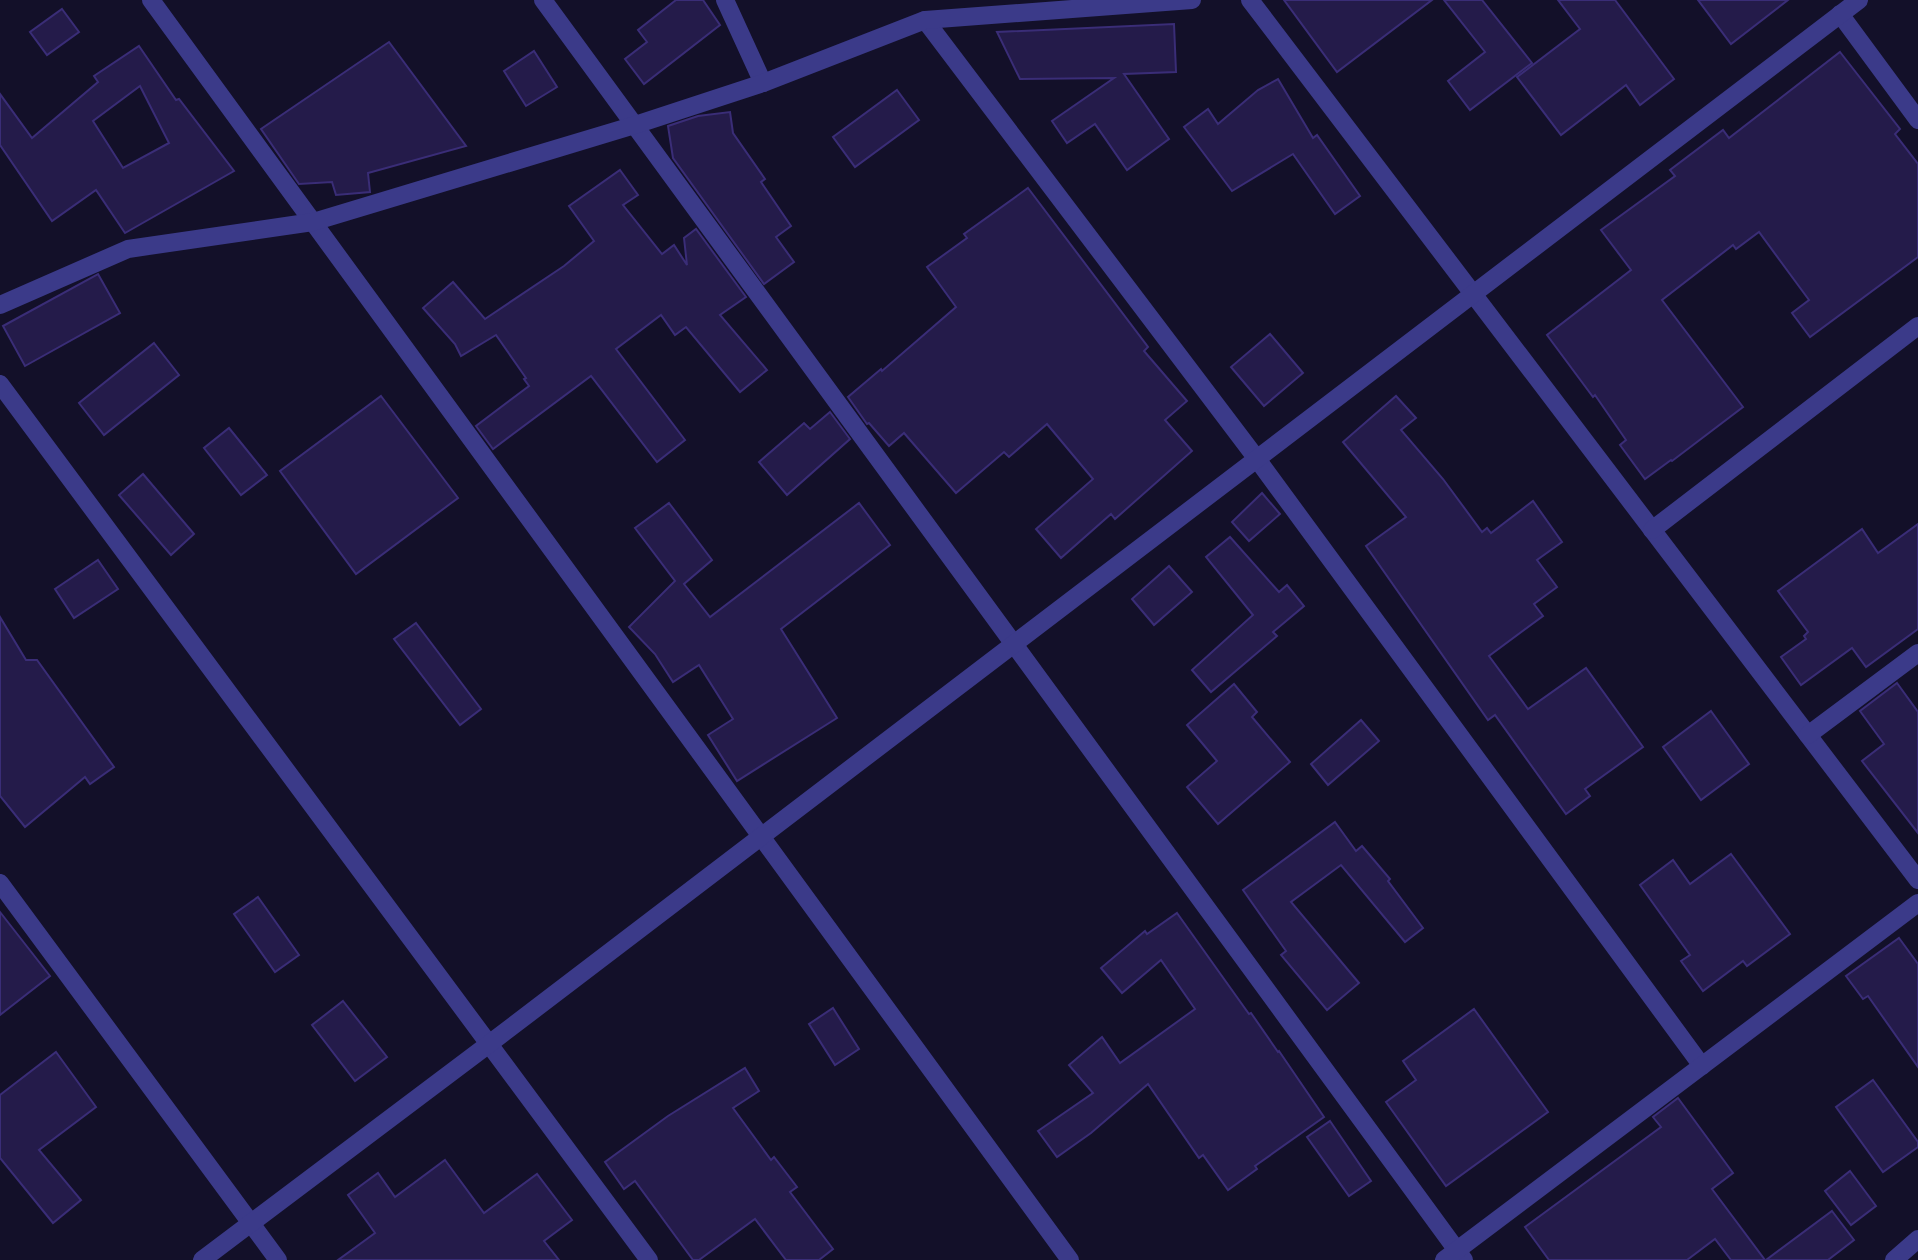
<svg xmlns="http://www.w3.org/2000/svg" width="1918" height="1260" font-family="'Source Sans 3',sans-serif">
	<rect width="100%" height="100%" fill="#131029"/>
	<g fill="#241b4a" stroke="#3a2d77" stroke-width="2" fill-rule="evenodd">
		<polygon points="676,0 703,0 720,25 644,84 625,59 647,42 638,30"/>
		<polygon points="1284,0 1432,0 1337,72"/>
		<polygon points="1444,0 1482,0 1532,63 1470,110 1448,81 1485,52"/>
		<polygon points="1558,0 1615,0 1674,79 1640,105 1626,85 1561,135 1517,77 1580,29"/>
		<polygon points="1698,0 1788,0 1731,44"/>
		<polygon points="62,9 79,32 47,55 30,32"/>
		<polygon points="1174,24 1176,72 1124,74 1169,139 1127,170 1095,124 1067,143 1052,121 1114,78 1020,79 997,32"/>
		<polygon points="389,42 466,146 368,173 370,192 336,195 332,182 299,184 261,129"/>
		<path d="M139,46L176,100L179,99L234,171L125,233L96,190L52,221L0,145V94L32,138L98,82L94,76ZM140,86L169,143L123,168L93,121Z"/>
		<polygon points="534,51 557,87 526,106 504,71"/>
		<polygon points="1840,52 1900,129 1895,134 1918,164 1918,257 1810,337 1792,313 1809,300 1759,232 1736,249 1733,245 1662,300 1743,407 1672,461 1671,460 1645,479 1620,445 1626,440 1595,395 1593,397 1547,335 1631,270 1601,230 1675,176 1670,170 1723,130 1729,138"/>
		<polygon points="1278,79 1313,138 1317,135 1360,196 1335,214 1293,154 1232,191 1184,127 1208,109 1218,124 1258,90"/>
		<polygon points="897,90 919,120 855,167 833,137"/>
		<polygon points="730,112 733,133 765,179 761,182 791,226 776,237 794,262 764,284 673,158 668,126 698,116"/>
		<polygon points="620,170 638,195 623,205 662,254 674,245 687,265 684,238 696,229 746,297 720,315 767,370 740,392 686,327 675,335 661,315 616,349 685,440 657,462 591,376 493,449 476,426 529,386 524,379 526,378 496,335 461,356 455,344 423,308 453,282 485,319 564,266 594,241 569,206"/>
		<polygon points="1028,188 1148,347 1144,351 1187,401 1165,420 1192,451 1115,519 1111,514 1061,558 1036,529 1093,479 1047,424 1009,457 1004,452 956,493 904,433 889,446 869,423 867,424 848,397 881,369 882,371 956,307 927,267 967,238 964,234"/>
		<polygon points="98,274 120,313 25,366 3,326"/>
		<polygon points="1270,334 1303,373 1264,406 1231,367"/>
		<polygon points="154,343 179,375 104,435 79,403"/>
		<polygon points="381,396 458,498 356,574 280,471"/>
		<polygon points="1396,396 1416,418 1401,430 1443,479 1482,532 1487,528 1491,533 1533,501 1562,542 1537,560 1557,587 1534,604 1543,616 1489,656 1528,709 1586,668 1643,747 1585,789 1590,796 1566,814 1495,715 1488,720 1366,546 1406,517 1343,442"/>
		<polygon points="830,412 850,439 787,495 759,462 804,423 810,429"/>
		<polygon points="229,428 267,475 241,495 204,448"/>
		<polygon points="143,474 194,534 171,555 119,495"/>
		<polygon points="1262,493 1280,514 1249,541 1232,522"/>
		<polygon points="669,503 712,560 684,584 710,617 859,503 890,545 781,629 837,718 737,781 708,735 733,719 699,665 673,682 655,654 629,627 675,581 635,528"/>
		<polygon points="1918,524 1918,629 1866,667 1852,648 1801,685 1781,657 1806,639 1804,636 1808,632 1778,591 1862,529 1878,553"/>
		<polygon points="1230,537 1279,592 1287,585 1304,606 1273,632 1277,636 1211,692 1192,670 1253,615 1206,557"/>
		<polygon points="98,560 118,589 74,618 55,589"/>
		<polygon points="1169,566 1192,592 1154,625 1132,599"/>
		<polygon points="0,617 26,660 37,660 114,767 90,784 85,777 25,827 0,796"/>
		<polygon points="416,623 481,709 460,725 394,639"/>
		<polygon points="1897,683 1918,712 1918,833 1862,761 1884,744 1860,711"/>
		<polygon points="1234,684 1257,712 1252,717 1290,762 1218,824 1187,787 1217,761 1187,725"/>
		<polygon points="1711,711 1749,764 1701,800 1663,747"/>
		<polygon points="1361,720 1379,741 1328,785 1311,764"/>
		<polygon points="1335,822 1356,851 1362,846 1390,879 1388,881 1423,928 1405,942 1341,865 1291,902 1359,983 1327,1010 1281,955 1286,951 1243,890"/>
		<polygon points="1731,854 1790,934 1747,966 1743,961 1703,991 1681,961 1690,955 1640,885 1673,860 1690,884"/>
		<polygon points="258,897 299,955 275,972 234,914"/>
		<polygon points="0,912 50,976 0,1015"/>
		<polygon points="1177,913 1249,1014 1251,1013 1278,1052 1279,1051 1324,1117 1255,1166 1257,1169 1228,1190 1203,1155 1199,1158 1148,1084 1091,1133 1057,1157 1038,1131 1093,1093 1069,1065 1102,1037 1120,1063 1195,1009 1161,960 1122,993 1101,968 1145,931 1147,934"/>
		<polygon points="1899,938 1918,964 1918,1067 1868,996 1863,999 1846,976"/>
		<polygon points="343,1001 387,1057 355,1081 312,1025"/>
		<polygon points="833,1008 859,1049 835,1065 809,1024"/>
		<polygon points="1474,1009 1548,1112 1446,1186 1386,1102 1416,1080 1403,1061"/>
		<polygon points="56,1052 96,1107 39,1150 81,1200 53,1223 0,1158 0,1095"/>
		<polygon points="745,1068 759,1091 733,1108 771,1160 774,1157 797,1187 790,1192 833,1249 819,1260 786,1260 755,1219 699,1260 693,1260 635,1181 624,1189 605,1162 668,1116"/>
		<polygon points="1873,1080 1918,1142 1918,1147 1883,1172 1836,1107"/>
		<polygon points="1678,1098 1733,1173 1712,1189 1765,1260 1731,1260 1715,1239 1687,1260 1549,1260 1525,1227 1661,1127 1653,1117"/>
		<polygon points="1330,1121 1371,1181 1349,1196 1307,1137"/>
		<polygon points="445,1160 484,1213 537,1174 572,1220 544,1241 559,1260 338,1260 375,1233 348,1195 378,1173 395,1197"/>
		<polygon points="1850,1171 1876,1206 1851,1225 1825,1191"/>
		<polygon points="1832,1211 1854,1240 1828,1260 1766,1260"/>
	</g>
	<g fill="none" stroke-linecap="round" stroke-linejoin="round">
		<g stroke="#3b3a89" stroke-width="18">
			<polyline points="151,0 1070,1260"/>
			<polyline points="543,0 1464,1260"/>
			<polyline points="725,0 763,83"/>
			<polyline points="1250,0 1918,880"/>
			<polyline points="1840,14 1918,120"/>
			<polyline points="925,20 1257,459 1702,1066"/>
			<polyline points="0,305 128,249 313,222 635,125 763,83 925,20 1192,0"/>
			<polyline points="0,384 649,1260"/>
			<polyline points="1652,530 1918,326"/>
			<polyline points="1808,735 1918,653"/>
			<polyline points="0,883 278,1260"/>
			<polyline points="202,1260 489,1044 1859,0"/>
			<polyline points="1444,1260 1918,903"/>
			<polyline points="1894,1260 1918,1239"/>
		</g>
	</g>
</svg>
